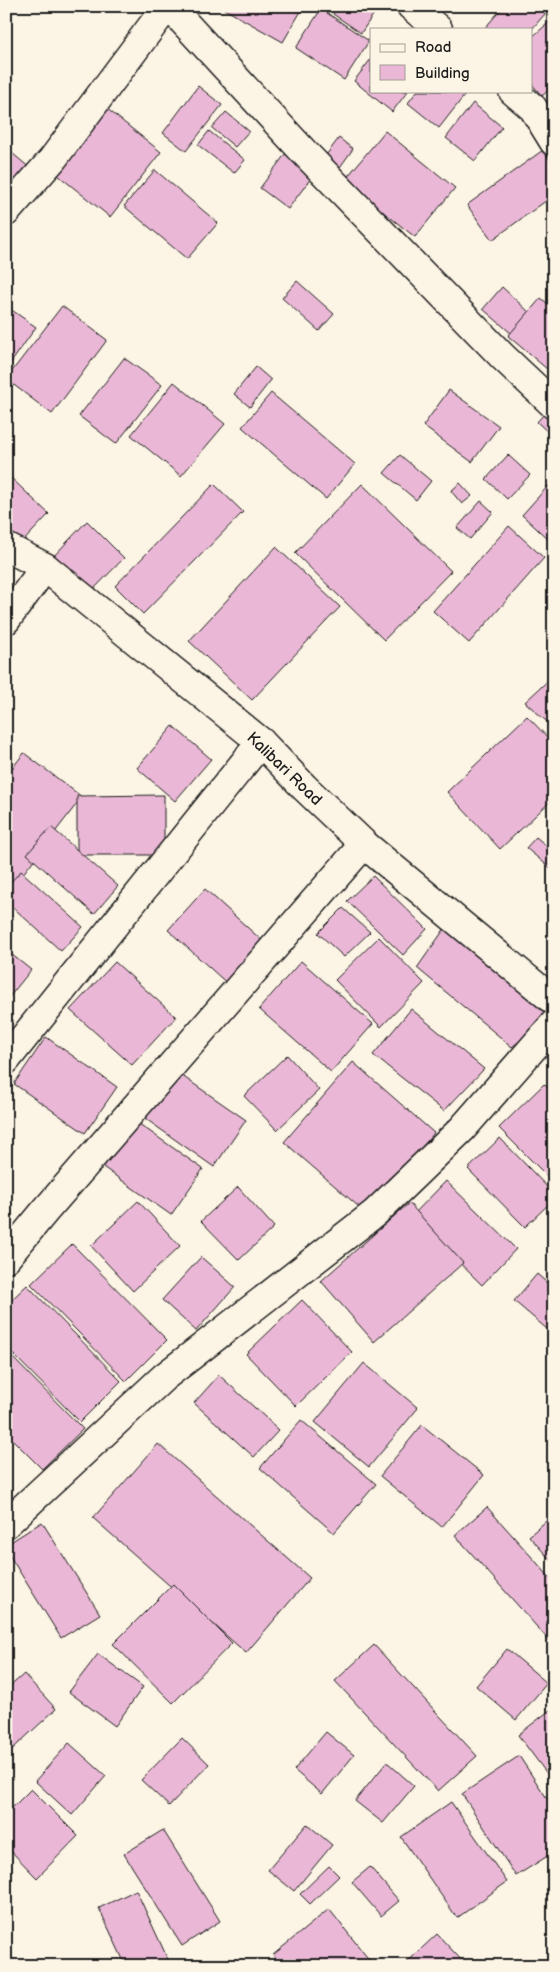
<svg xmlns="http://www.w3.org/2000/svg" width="560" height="1972" font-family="'Balsamiq Sans',sans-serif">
	<rect width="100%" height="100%" fill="#fcf5e5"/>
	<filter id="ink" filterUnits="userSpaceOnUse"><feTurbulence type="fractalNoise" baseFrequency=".02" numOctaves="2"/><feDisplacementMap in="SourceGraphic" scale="10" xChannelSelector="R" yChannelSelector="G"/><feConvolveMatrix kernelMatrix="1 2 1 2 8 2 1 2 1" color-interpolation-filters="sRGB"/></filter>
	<g filter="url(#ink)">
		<g fill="#eab8d6" stroke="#1c1c1c">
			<polygon points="219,6 304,6 283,42"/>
			<polygon points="339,6 379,6 361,33 333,14"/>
			<polygon points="504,6 552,6 531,30 484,29"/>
			<polygon points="321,9 369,41 344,80 296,48"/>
			<polygon points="554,18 554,85 542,96 531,83 531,38"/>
			<polygon points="371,59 371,91 408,91 392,112 354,81"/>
			<polygon points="198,86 222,105 186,151 163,133"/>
			<polygon points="417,91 468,91 439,128 408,103"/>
			<polygon points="473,103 502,127 475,161 446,138"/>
			<polygon points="106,108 161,152 110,217 54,172"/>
			<polygon points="226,112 249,131 235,147 212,128"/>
			<polygon points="209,131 245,160 234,173 198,145"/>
			<polygon points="385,131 455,188 415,237 344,181"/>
			<polygon points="339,138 353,149 335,174 320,163"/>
			<polygon points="6,148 31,169 6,199"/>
			<polygon points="289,149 317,170 288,209 260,188"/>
			<polygon points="543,150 554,166 554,195 492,240 467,205"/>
			<polygon points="155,170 218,223 187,259 124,206"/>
			<polygon points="297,281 334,314 319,331 282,298"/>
			<polygon points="502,287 530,313 512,334 483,309"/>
			<polygon points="541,298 554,309 554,375 508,336"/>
			<polygon points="6,306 36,327 6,370"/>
			<polygon points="62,306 107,340 52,414 6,379"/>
			<polygon points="124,358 162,385 116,444 79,416"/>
			<polygon points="256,367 271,380 250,407 234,394"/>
			<polygon points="174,382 225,424 181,476 131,435"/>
			<polygon points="449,390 499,426 472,462 423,426"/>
			<polygon points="271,393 355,464 326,499 242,427"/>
			<polygon points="550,407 554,410 554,432 551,435 537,422"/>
			<polygon points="400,455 431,481 416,500 384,473"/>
			<polygon points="508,455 530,475 507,499 486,479"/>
			<polygon points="7,474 49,514 17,548 6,538"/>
			<polygon points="460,483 472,496 462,504 451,491"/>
			<polygon points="214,484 243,512 143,614 115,586"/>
			<polygon points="362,484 451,571 384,640 295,553"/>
			<polygon points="548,486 554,490 554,536 550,541 522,515"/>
			<polygon points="481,501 493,512 470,539 457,528"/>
			<polygon points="87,521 124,558 88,595 51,559"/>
			<polygon points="509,526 544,558 469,643 433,611"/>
			<polygon points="276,547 340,607 252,700 189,641"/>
			<polygon points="554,675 554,728 525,702"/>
			<polygon points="527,716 554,744 554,798 500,849 447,792"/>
			<polygon points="173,726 211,759 175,801 137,768"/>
			<polygon points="24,753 82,797 6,896 6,776"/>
			<polygon points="164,795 164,855 77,855 77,796"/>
			<polygon points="51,827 118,886 94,914 27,854"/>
			<polygon points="536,837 554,852 554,871 526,848"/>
			<polygon points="21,871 83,927 61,951 6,901 6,887"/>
			<polygon points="373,876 427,929 403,955 347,901"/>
			<polygon points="205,889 268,946 231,987 168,930"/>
			<polygon points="343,908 370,932 344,957 318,933"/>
			<polygon points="450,921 554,1013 512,1047 417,968"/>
			<polygon points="379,937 424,983 381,1027 335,980"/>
			<polygon points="6,950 31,970 6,1001"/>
			<polygon points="301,961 373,1024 331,1072 259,1009"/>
			<polygon points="115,962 176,1017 132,1065 70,1010"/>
			<polygon points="411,1009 484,1069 444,1111 373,1055"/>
			<polygon points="46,1037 117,1087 85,1133 14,1084"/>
			<polygon points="287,1055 319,1090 277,1130 244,1096"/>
			<polygon points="353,1062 434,1133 366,1213 284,1142"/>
			<polygon points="175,1071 246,1120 214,1167 143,1117"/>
			<polygon points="544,1084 554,1094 554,1183 499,1128"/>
			<polygon points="132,1119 203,1169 171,1215 100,1165"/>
			<polygon points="500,1138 554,1194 554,1199 525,1227 468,1169"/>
			<polygon points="446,1181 516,1249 482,1285 412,1216"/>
			<polygon points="238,1187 274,1227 239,1260 201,1221"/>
			<polygon points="138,1201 180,1246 133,1291 91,1246"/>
			<polygon points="409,1203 463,1263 374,1342 321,1281"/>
			<polygon points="72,1244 167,1340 126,1381 31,1284"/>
			<polygon points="201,1257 235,1287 196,1331 162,1300"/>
			<polygon points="537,1274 554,1289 554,1335 514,1301"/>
			<polygon points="27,1285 121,1381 80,1422 6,1347 6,1305"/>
			<polygon points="302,1300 352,1352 296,1406 246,1354"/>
			<polygon points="6,1351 83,1429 42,1469 6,1433"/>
			<polygon points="364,1363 418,1408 369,1467 315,1422"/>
			<polygon points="219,1375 279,1430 254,1457 194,1403"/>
			<polygon points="301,1420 376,1484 334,1533 260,1468"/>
			<polygon points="422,1425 484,1475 442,1527 380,1476"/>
			<polygon points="158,1444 310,1578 246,1653 93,1518"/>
			<polygon points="487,1507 554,1582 554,1646 455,1535"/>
			<polygon points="554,1514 554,1564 529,1536"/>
			<polygon points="42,1522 100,1614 61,1638 6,1550 6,1545"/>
			<polygon points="173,1584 232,1643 173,1703 113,1644"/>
			<polygon points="374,1645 477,1756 438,1791 335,1681"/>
			<polygon points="507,1649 547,1683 516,1720 476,1686"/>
			<polygon points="98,1654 143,1687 115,1726 69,1692"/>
			<polygon points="24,1674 56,1709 6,1755 6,1690"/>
			<polygon points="554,1707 554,1783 518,1735"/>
			<polygon points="326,1732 354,1755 322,1794 294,1770"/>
			<polygon points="182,1738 209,1764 169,1806 141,1780"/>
			<polygon points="69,1743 106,1776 72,1815 35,1781"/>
			<polygon points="519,1756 554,1809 554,1852 516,1876 462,1794"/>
			<polygon points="387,1762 414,1786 383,1823 355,1801"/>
			<polygon points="31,1789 78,1836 37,1878 6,1846 6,1814"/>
			<polygon points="451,1802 507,1882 457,1918 401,1837"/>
			<polygon points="307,1824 332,1845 294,1891 268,1870"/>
			<polygon points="163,1830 220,1921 182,1946 124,1854"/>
			<polygon points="329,1866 339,1876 310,1904 300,1894"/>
			<polygon points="370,1867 399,1901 381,1916 352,1882"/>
			<polygon points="136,1890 171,1966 126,1966 99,1908"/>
			<polygon points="329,1909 374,1966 281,1966 273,1955"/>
			<polygon points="437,1934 467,1966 403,1966"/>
		</g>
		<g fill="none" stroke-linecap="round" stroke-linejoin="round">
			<g stroke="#1c1c1c" stroke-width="31">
				<g id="minor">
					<polyline points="169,6 303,151 503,357 554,405"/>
					<polyline points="411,6 438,29"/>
					<polyline points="513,91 533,108 554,142"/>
					<polyline points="6,212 52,160 167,6"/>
					<polyline points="6,547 45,567 261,742 305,788 364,844 554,1001"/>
					<polyline points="6,620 45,567"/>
					<polyline points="6,1060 261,742"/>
					<polyline points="6,1258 45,1211 364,844"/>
					<polyline points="6,1524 164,1377 375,1213 462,1129 554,1024"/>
				</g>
			</g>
			<use href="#minor" stroke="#fcf5e5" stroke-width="28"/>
		</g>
	</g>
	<g text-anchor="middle" stroke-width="4" stroke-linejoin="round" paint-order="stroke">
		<g font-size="16" fill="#1c1c1c" stroke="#fcf5e5">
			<text transform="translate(285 768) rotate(44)" y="6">Kalibari Road</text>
		</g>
	</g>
	<rect width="560" height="1972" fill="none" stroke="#fcf5e5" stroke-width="25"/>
	<rect x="12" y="12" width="535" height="1947" fill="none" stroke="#1c1c1c" stroke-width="2" filter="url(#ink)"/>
	<rect x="370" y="28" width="162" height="65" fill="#fcf5e5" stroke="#a29e95"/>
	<rect x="380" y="44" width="25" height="8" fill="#fcf5e5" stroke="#a29e95"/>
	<text x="415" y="52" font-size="15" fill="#1c1c1c">Road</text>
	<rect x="380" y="65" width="25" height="15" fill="#eab8d6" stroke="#a29e95"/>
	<text x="415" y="78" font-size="15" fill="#1c1c1c">Building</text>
</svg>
